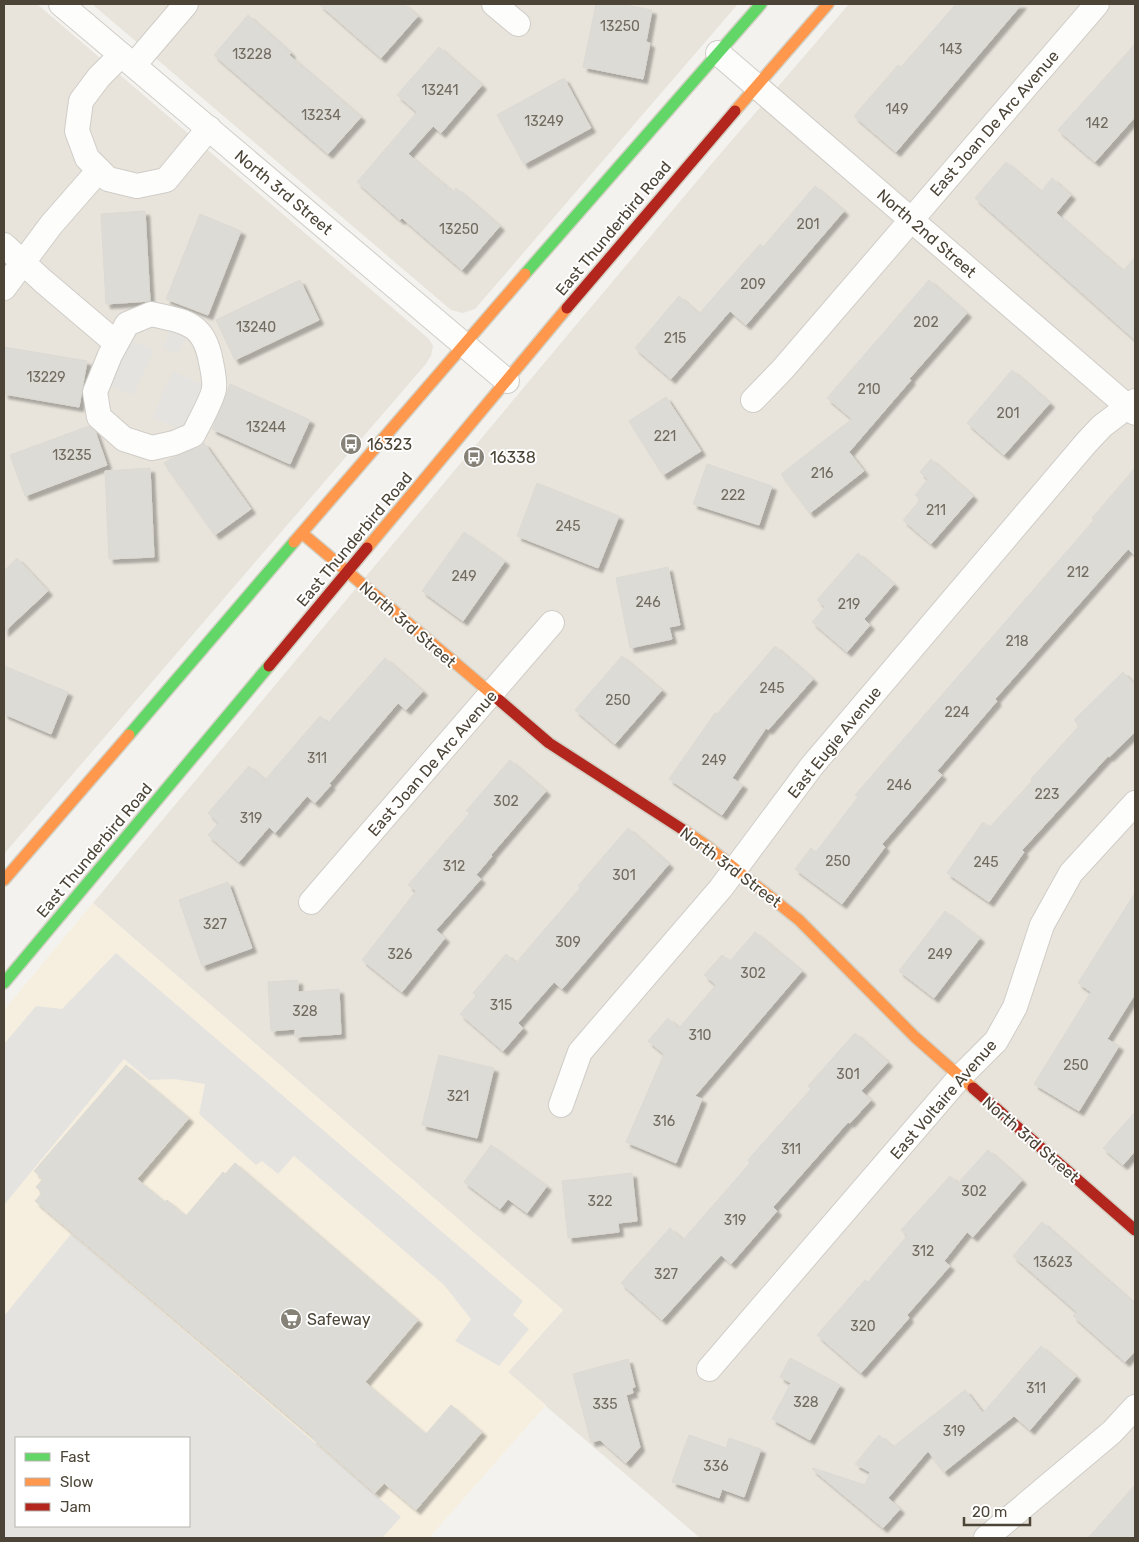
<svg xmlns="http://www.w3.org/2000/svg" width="1139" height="1542" font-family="Rubik,sans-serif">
	<defs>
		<filter id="shadow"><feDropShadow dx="4.5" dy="4.5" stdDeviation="1" flood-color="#0004"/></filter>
	</defs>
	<rect width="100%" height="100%" fill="#f3f2ee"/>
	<g fill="#e8e4db">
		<polygon points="4,4 37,4 429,339 433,346 431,356 425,365 4,854"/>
		<polygon points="92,4 738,4 475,309 463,313 451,310"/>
		<polygon points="849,4 1135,4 1135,1538 700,1538 507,1373 563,1310 93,903 576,325 708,168"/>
	</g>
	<path fill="#f6efe0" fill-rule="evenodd" d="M93,903L563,1310L508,1372L546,1405L429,1538H4V1010ZM16,1438H189V1526H16Z"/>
	<g fill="#e5e3df" fill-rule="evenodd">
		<polygon points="174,319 191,326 179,354 163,348"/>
		<polygon points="120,335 154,350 133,396 99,380"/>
		<polygon points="173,371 214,390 193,435 152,417"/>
		<polygon points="116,953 523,1301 513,1315 529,1329 499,1366 455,1341 471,1319 444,1285 294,1156 278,1174 262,1161 256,1165 199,1114 205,1084 174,1079 149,1080 124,1059 4,1205 4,1044 36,1006 62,1009"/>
		<path d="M71,1234L401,1517L382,1538H4V1316ZM189,1438V1526H16V1438Z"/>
	</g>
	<g fill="#dddbd6" stroke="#dcd9d3" filter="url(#shadow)">
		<polygon points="319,4 404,4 418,16 381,58"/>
		<polygon points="596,4 620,4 652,10 646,42 650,43 643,79 583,67"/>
		<polygon points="956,4 1022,4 896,152 854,116 898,65 901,67"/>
		<polygon points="248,15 291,53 289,55 361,117 328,154 214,55"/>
		<polygon points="1135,44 1135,117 1095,162 1058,130"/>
		<polygon points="439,47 482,85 441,133 433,126 408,154 453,192 456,188 500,226 462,270 402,218 400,220 357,182 417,112 397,95"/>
		<polygon points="564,78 591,128 524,164 497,115"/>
		<polygon points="1006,162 1041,192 1052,178 1071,195 1056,213 1123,271 1135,257 1135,340 975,198"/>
		<polygon points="815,186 844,211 746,325 730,311 671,379 635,348 679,296 699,314 760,244 763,247"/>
		<polygon points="145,211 150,301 106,304 101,214"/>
		<polygon points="200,214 241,231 208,315 166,299"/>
		<polygon points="300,280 319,320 235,360 216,320"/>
		<polygon points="929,280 967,313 909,379 911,380 849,452 864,471 810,513 781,474 852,419 827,398"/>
		<polygon points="4,347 87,361 79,407 4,394"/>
		<polygon points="1012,370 1050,403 1004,455 967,423"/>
		<polygon points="230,384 310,420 290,464 212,429 223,404"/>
		<polygon points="666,397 701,451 663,475 629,421"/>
		<polygon points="89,426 95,431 107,465 25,496 10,455"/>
		<polygon points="204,443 251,509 215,535 164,463 172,458 198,448"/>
		<polygon points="931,459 973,496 931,544 903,520 920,500 915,495 928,479 920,472"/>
		<polygon points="707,464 772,486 759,525 693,504"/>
		<polygon points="150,468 154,557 109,559 105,471"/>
		<polygon points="1135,468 1135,556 1128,549 995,699 997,701 937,771 942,775 882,844 885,847 842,904 795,869 811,848 816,852 858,797 855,795 1094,520 1092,518"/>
		<polygon points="537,483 619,516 598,568 517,536"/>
		<polygon points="464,532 505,561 463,621 422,591"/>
		<polygon points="858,553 894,584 864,619 870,625 847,652 812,622 825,607 817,600"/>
		<polygon points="17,558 48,591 4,632 4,571"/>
		<polygon points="668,567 680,625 669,627 672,639 630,648 616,578"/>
		<polygon points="775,646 813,679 768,730 766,728 732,778 743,785 722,815 669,779 715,713 717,714"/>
		<polygon points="622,656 662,690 615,744 575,710"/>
		<polygon points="385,658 423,691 406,710 398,703 329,784 331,785 315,803 307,796 275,833 269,827 239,862 208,835 219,823 208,813 249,766 265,780 320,716 328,723"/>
		<polygon points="4,666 68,692 51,734 4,714"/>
		<polygon points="1123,672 1135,685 1135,732 1109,757 1108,756 1022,850 1024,852 989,902 947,873 983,822 990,827 1032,781 1031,779 1079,726 1074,720"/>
		<polygon points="510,760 546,791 491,855 492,856 476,875 481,879 436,930 445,938 402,992 362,960 416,891 408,885 470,813 466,811"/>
		<polygon points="628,828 669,864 562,989 554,982 518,1023 523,1028 503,1051 460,1014 476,996 473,993 506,954 516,963 580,888 578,886"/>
		<polygon points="228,882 252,948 202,966 179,900"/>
		<polygon points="1135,893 1135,994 1107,1039 1119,1046 1079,1111 1034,1084 1091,992 1078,983"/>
		<polygon points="945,911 980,938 934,998 899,971"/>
		<polygon points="755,932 802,971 695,1096 702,1099 676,1163 626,1142 664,1054 648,1041 668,1018 679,1028 716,985 704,975 722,955 730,961"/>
		<polygon points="298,980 298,992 339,989 341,1034 295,1037 295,1029 271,1031 268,982"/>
		<polygon points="855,1033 888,1062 861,1091 871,1100 850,1123 848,1122 773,1207 777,1211 731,1264 721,1255 662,1320 621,1283 670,1228 683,1240 750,1163 748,1160 811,1089 808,1086"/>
		<polygon points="439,1055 494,1068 477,1138 422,1125"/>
		<polygon points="126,1065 189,1118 137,1179 165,1202 167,1200 186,1216 223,1172 225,1174 235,1163 418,1320 365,1382 426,1434 451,1405 482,1432 416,1510 384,1483 375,1493 312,1438 313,1437 35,1201 42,1193 36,1187 43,1179 34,1171"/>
		<polygon points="1135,1112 1135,1151 1123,1165 1103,1148"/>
		<polygon points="491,1145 547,1186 527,1213 508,1199 500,1209 464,1182"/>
		<polygon points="988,1150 1022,1180 973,1237 967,1232 944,1261 950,1266 907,1315 909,1318 861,1373 817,1335 865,1280 868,1282 907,1236 901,1230 950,1176 958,1183"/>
		<polygon points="632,1173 637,1221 618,1223 619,1232 568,1238 562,1181"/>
		<polygon points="1042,1222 1135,1304 1135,1351 1125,1362 1073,1316 1077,1312 1013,1256"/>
		<polygon points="1041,1346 1076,1376 1030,1430 1014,1416 944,1472 928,1451 888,1498 900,1509 883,1528 812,1469 813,1468 865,1485 870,1472 855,1464 879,1435 893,1447 965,1390 983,1413"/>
		<polygon points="790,1358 840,1385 810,1440 772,1419 791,1383 780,1377"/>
		<polygon points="628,1359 635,1387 632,1388 633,1393 626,1395 640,1447 626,1463 600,1440 591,1442 573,1374"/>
		<polygon points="689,1435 726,1448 729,1438 761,1449 744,1497 722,1489 719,1498 672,1482"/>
		<polygon points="1135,1485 1135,1538 1088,1538"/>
	</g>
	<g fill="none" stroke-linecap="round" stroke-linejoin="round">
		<g stroke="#d0cdc8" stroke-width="26">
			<g id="street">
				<polyline points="61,4 507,381"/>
				<polyline points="494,4 518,24"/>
				<polyline points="718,53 1135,413"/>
				<polyline points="121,55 99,77 81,101 77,131 87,158 108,179 137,186 166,180 209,128"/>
				<polyline points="134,65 186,4"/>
				<polyline points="4,245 43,281 116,343"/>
				<polyline points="4,288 51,225 99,170"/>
				<path d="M151,314C187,322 204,323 211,362C213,371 215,381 214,389C212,400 198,425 193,435L174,443L152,448L124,439L99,417L95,392L110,355L127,324Z"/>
				<polyline points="753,400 783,369 1097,4"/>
				<polyline points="311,902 552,623"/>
				<polyline points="561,1105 580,1052 721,888 811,767 1086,443 1102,426 1135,401"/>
				<polyline points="709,1369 960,1077 996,1041 1015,1007 1042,925 1071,873 1135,803"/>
				<polyline points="986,1538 1112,1432 1135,1407"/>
			</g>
		</g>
		<g stroke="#d3d0c4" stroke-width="14">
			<g id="fast">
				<polyline points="525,274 761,4"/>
				<polyline points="129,735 294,542"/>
				<polyline points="4,983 269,666"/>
			</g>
		</g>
		<g stroke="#d3d0c4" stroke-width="14">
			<g id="slow">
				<polyline points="735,111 828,4"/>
				<polyline points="303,534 499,700"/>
				<polyline points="294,542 525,274"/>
				<polyline points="367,548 567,308"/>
				<polyline points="685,831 703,843 799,920 915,1037 973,1088"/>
				<polyline points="4,880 129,735"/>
			</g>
		</g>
		<g stroke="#d3d0c4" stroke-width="14">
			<g id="jam">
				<polyline points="567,308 735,111"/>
				<polyline points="269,666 367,548"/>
				<polyline points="499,700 549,743 685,831"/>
				<polyline points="973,1088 1135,1230"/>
			</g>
		</g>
		<use href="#street" stroke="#fdfdfc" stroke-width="24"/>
		<use href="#fast" stroke="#63d668" stroke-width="11"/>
		<use href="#slow" stroke="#ff974d" stroke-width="11"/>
		<use href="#jam" stroke="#b3261e" stroke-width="11"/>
	</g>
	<defs>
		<g id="bus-disc" transform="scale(1.125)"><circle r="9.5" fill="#868277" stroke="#fff"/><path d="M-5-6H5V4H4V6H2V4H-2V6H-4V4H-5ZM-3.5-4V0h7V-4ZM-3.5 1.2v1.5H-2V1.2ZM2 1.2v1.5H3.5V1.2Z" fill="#fff"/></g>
		<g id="supermarket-disc" transform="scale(1.125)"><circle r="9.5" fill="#868277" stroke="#fff"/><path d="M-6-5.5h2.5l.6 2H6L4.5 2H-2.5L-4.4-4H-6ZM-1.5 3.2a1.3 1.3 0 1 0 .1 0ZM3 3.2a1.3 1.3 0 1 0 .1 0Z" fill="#fff"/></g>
	</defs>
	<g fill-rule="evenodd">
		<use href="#bus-disc" x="351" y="444"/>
		<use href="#bus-disc" x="474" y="457"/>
		<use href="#supermarket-disc" x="291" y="1319"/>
	</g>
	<g text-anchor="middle" stroke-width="4" stroke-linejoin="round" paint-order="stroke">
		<g font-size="14" fill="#716b60">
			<text x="620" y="31">13250</text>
			<text x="951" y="54">143</text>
			<text x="252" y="59">13228</text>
			<text x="440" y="95">13241</text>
			<text x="897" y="114">149</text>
			<text x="321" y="120">13234</text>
			<text x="544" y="126">13249</text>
			<text x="1097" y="128">142</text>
			<text x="808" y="229">201</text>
			<text x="459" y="234">13250</text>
			<text x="753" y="289">209</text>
			<text x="926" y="327">202</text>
			<text x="256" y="332">13240</text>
			<text x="675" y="343">215</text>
			<text x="46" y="382">13229</text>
			<text x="869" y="394">210</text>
			<text x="1008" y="418">201</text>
			<text x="266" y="432">13244</text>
			<text x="665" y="441">221</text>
			<text x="72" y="460">13235</text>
			<text x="822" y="478">216</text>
			<text x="733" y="500">222</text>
			<text x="936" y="515">211</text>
			<text x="568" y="531">245</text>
			<text x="1078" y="577">212</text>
			<text x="464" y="581">249</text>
			<text x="648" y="607">246</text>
			<text x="849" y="609">219</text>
			<text x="1017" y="646">218</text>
			<text x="772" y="693">245</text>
			<text x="618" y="705">250</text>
			<text x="957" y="717">224</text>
			<text x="317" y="763">311</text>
			<text x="714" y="765">249</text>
			<text x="899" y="790">246</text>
			<text x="1047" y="799">223</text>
			<text x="506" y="806">302</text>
			<text x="251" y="823">319</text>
			<text x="838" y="866">250</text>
			<text x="986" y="867">245</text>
			<text x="454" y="871">312</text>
			<text x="624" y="880">301</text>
			<text x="215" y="929">327</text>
			<text x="568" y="947">309</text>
			<text x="400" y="959">326</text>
			<text x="940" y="959">249</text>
			<text x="753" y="978">302</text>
			<text x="501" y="1010">315</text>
			<text x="305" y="1016">328</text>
			<text x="700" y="1040">310</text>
			<text x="1076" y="1070">250</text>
			<text x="848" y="1079">301</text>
			<text x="458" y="1101">321</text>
			<text x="664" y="1126">316</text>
			<text x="791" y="1154">311</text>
			<text x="974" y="1196">302</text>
			<text x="600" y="1206">322</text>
			<text x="735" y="1225">319</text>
			<text x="923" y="1256">312</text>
			<text x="1053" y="1267">13623</text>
			<text x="666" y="1279">327</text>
			<text x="863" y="1331">320</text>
			<text x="1036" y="1393">311</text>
			<text x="806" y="1407">328</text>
			<text x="605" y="1409">335</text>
			<text x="954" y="1436">319</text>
			<text x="716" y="1471">336</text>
		</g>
		<g font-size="16" fill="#4c4537" stroke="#fff">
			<text transform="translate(994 123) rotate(-49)" y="6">East Joan De Arc Avenue</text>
			<text transform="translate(284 192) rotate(40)" y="6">North 3rd Street</text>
			<text transform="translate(613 228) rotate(-50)" y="6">East Thunderbird Road</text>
			<text transform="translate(927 233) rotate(41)" y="6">North 2nd Street</text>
			<text transform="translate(354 539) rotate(-50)" y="6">East Thunderbird Road</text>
			<text transform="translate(408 624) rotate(41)" y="6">North 3rd Street</text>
			<text transform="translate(834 742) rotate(-51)" y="6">East Eugie Avenue</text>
			<text transform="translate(432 763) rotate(-49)" y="6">East Joan De Arc Avenue</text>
			<text transform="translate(94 850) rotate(-50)" y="6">East Thunderbird Road</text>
			<text transform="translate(731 867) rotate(37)" y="6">North 3rd Street</text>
			<text transform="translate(943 1099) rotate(-49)" y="6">East Voltaire Avenue</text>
			<text transform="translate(1031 1139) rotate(41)" y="6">North 3rd Street</text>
		</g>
		<g font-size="16" fill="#4c4537" stroke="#fff" text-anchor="start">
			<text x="367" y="450">16323</text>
			<text x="490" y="463">16338</text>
			<text x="307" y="1325">Safeway</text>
		</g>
	</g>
	<rect width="1139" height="1542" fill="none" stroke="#4c4537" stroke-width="10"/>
	<rect x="15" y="1437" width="175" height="90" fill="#ffffff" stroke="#b7b5af"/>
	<rect x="25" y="1453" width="25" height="8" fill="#63d668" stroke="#b7b5af"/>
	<text x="60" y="1462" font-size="15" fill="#4c4537">Fast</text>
	<rect x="25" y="1478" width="25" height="8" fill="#ff974d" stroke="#b7b5af"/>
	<text x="60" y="1487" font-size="15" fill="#4c4537">Slow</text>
	<rect x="25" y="1503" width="25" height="8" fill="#b3261e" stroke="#b7b5af"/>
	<text x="60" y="1512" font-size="15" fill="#4c4537">Jam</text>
	<path d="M964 1517v8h66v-8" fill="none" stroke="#4c4537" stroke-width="2.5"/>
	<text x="972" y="1517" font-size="15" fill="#4c4537" stroke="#ffffff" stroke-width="4" paint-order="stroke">20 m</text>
</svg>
